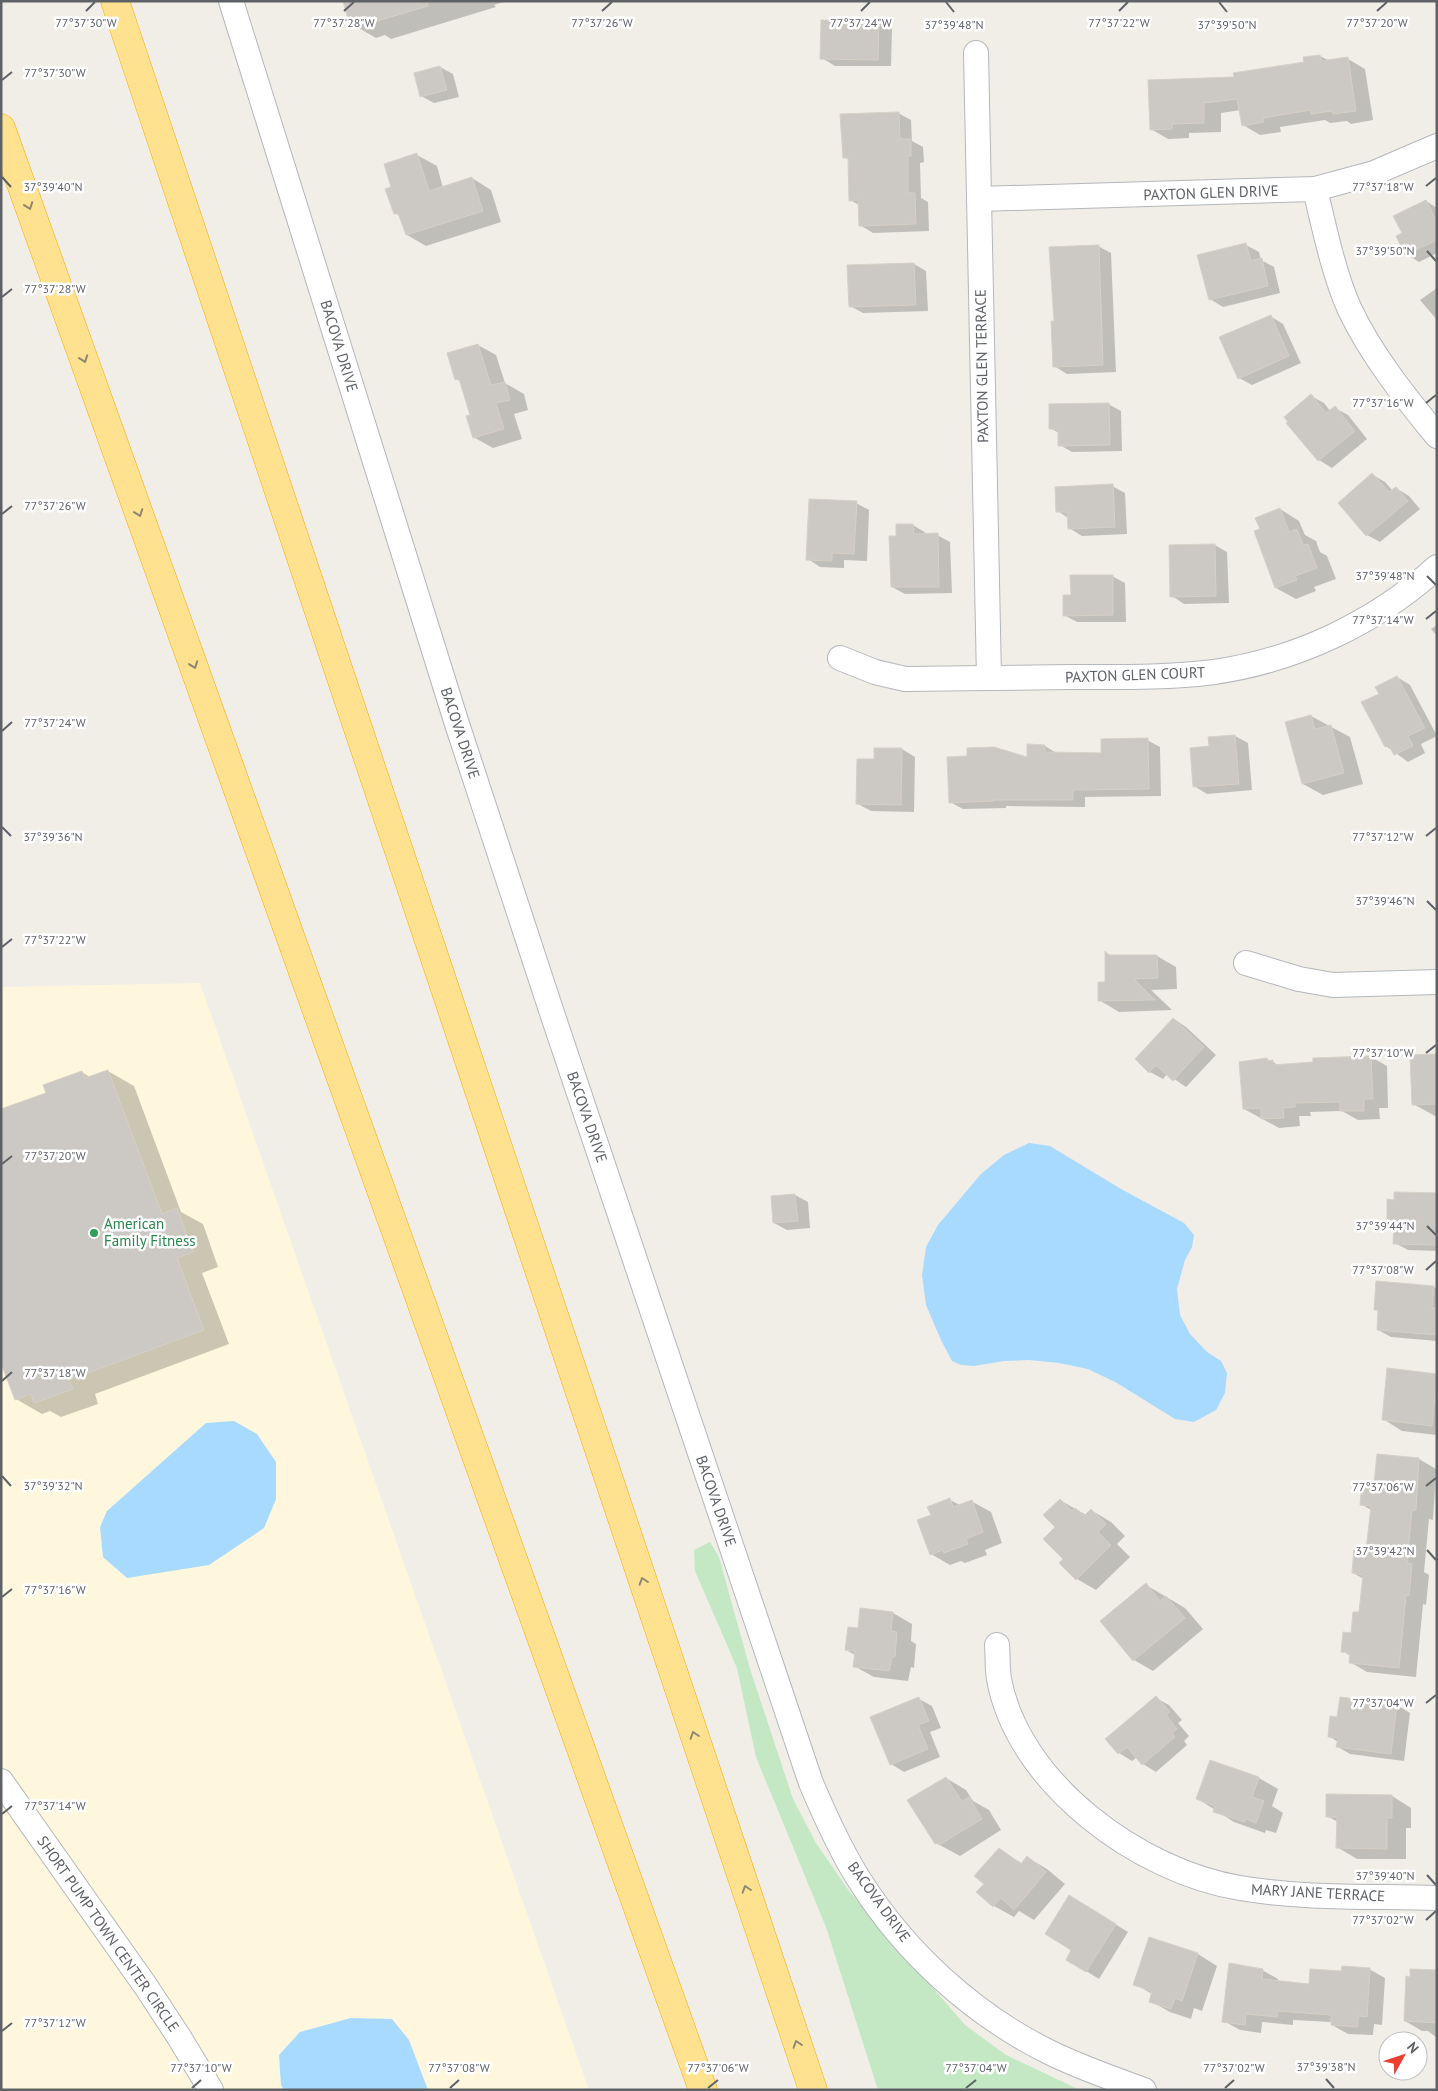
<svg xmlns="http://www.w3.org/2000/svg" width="1438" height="2091" font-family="'PT Sans',sans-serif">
	<rect width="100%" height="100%" fill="#f0eee7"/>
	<polygon fill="#fef7de" points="200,983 589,2090 1,2090 1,987"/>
	<polygon fill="#c3e8c3" points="710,1542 719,1557 750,1669 793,1799 816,1843 849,1891 965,2025 1006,2055 1080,2090 878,2090 826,1927 756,1757 737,1668 695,1571 694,1550"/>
	<g fill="#a8d9ff">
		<polygon points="1029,1143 1050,1146 1121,1189 1184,1223 1194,1235 1192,1247 1185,1260 1177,1289 1180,1315 1190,1334 1207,1352 1221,1361 1227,1373 1225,1393 1216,1410 1194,1422 1175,1419 1117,1383 1088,1369 1059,1363 1029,1360 1004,1361 974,1366 961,1365 952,1361 941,1340 926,1305 922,1275 926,1247 938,1225 981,1174 1004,1155"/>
		<polygon points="234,1421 257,1434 276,1462 276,1499 264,1528 209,1565 127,1578 103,1557 100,1527 107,1511 206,1423"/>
		<polygon points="351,2018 392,2019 409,2040 428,2090 284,2090 281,2085 279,2055 300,2032"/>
	</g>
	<g fill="#0003">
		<polygon points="344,1 506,1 494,5 496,7 391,39 385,35 376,38 350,23"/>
		<polygon points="879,22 892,29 891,66 835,66 822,58"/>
		<polygon points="1320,56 1330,61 1348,59 1365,69 1373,120 1351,124 1347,121 1330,123 1325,120 1280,127 1281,132 1260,135 1243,125 1241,110 1221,113 1221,132 1189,133 1189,138 1168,139 1151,129 1236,78 1305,63 1304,58"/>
		<polygon points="440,67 453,74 459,97 434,103 421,96"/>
		<polygon points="898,113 911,120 912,141 923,147 924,162 920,163 921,198 928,202 929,231 873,233 860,225 859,205 850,200 850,160 844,157"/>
		<polygon points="417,155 437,166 443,188 472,178 491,190 501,222 426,246 407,235 401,217 395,213 392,188"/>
		<polygon points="1426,201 1437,208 1437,253 1419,262 1406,254 1403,234"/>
		<polygon points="1246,245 1259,252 1261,260 1274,267 1280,293 1223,307 1210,299"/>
		<polygon points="1098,246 1111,253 1116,372 1067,374 1054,366 1055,322"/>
		<polygon points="914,264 926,271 928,311 863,313 850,306"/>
		<polygon points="1437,288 1437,320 1420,300"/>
		<polygon points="1270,316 1283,324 1301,363 1252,385 1239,378"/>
		<polygon points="478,345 496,355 505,383 524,394 528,410 514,414 522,439 493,448 475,438 468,416 471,415 461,382 456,379"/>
		<polygon points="1311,396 1324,403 1331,412 1335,408 1348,415 1367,439 1332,468 1319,460 1288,423"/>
		<polygon points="1108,404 1121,411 1122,451 1072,452 1060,445 1059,433 1050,428"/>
		<polygon points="1373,475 1385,482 1393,491 1396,488 1409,496 1420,509 1380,542 1367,535"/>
		<polygon points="1112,486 1125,493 1127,534 1082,536 1069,528 1068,518 1058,511"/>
		<polygon points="856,503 869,510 867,561 844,560 844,568 820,567 808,559"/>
		<polygon points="1280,509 1299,521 1305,535 1316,541 1320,552 1327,556 1336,579 1314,587 1316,591 1296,599 1276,588 1256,532 1261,530"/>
		<polygon points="913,525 926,533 926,535 937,535 950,542 952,593 905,594 892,587"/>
		<polygon points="1215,545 1227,552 1229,603 1184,604 1172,596"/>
		<polygon points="1112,576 1125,583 1126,622 1077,622 1064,615 1072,596"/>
		<polygon points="1437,625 1437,636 1431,629"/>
		<polygon points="1397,677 1410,685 1437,736 1421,744 1425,753 1408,762 1386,746 1381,694"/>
		<polygon points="1311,716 1350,737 1363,784 1323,795 1303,784"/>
		<polygon points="1235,736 1248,743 1252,790 1207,794 1194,786 1210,747"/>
		<polygon points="1147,740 1160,747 1161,796 1085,797 1085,807 1006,806 1006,808 963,809 950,802 1028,758 1045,746 1058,754 1102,754"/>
		<polygon points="902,749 915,757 914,812 871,811 858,804 875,760"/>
		<polygon points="1157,956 1176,967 1177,989 1151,990 1172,1010 1119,1012 1099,1000 1107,983 1112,957"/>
		<polygon points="1174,1019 1186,1027 1216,1055 1186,1087 1167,1074 1163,1079 1150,1072"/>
		<polygon points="1437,1056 1437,1117 1413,1104"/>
		<polygon points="1371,1057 1387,1066 1388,1108 1379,1108 1380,1119 1358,1120 1342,1111 1310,1112 1311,1116 1299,1116 1300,1126 1279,1128 1244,1109 1267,1059 1280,1066"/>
		<polygon points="108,1071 134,1086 181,1212 203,1224 218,1267 202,1273 229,1344 95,1394 98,1404 61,1417 50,1411 42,1414 16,1399 48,1093 82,1072 91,1078"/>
		<polygon points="1437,1194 1437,1251 1408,1250 1395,1243 1395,1227 1388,1223 1395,1201"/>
		<polygon points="795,1195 808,1202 810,1228 787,1230 774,1223"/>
		<polygon points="1434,1287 1437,1289 1437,1341 1391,1337 1378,1330 1379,1312 1375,1309"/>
		<polygon points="1437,1376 1437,1435 1402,1431 1383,1419"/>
		<polygon points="1419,1459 1436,1469 1433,1520 1429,1519 1424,1572 1429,1575 1426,1605 1423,1604 1416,1677 1367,1672 1350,1662 1351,1656 1342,1651 1352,1634 1360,1614 1364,1579 1353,1573 1367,1551 1371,1510 1361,1504 1375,1485"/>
		<polygon points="950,1500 960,1505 971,1501 991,1512 1002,1543 985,1550 987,1555 965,1563 961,1561 950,1565 931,1554"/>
		<polygon points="1060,1500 1086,1515 1091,1510 1111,1522 1125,1536 1117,1544 1130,1557 1096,1590 1077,1579 1061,1563 1065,1559 1057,1527"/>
		<polygon points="1146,1585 1185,1608 1203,1629 1153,1671 1134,1660"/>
		<polygon points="861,1609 893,1613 912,1624 911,1641 916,1644 914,1668 911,1667 908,1681 874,1677 854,1666 855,1655 846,1650 859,1630"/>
		<polygon points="1156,1698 1169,1705 1182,1720 1178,1723 1189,1736 1184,1741 1187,1745 1156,1772 1143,1764 1137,1757 1132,1761 1119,1753 1107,1739"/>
		<polygon points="1341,1698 1397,1705 1410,1713 1404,1761 1350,1754 1338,1747 1338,1742 1329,1736 1338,1718"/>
		<polygon points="919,1699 932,1706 941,1728 930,1732 940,1757 904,1772 891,1764"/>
		<polygon points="946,1778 966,1790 973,1801 989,1810 1001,1830 960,1856 936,1843"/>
		<polygon points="1259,1778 1278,1789 1272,1806 1283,1813 1276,1833 1266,1830 1265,1833 1234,1822 1198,1799"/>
		<polygon points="1392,1796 1411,1808 1411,1828 1406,1828 1406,1859 1357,1859 1337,1847 1338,1822 1327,1816"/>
		<polygon points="999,1849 1023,1864 1028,1858 1047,1869 1065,1884 1034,1920 1019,1911 1014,1917 994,1906 978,1892 985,1884"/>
		<polygon points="1082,1904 1128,1932 1099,1979 1067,1959 1073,1950"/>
		<polygon points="1149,1939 1198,1954 1217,1966 1202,2011 1194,2008 1191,2019 1170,2012 1150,2001 1152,1994 1135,1984"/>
		<polygon points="1369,1969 1385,1978 1382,2025 1374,2024 1373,2035 1348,2034 1332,2025 1332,2022 1293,2020 1293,2025 1262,2022 1261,2033 1240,2030 1224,2021 1262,1970 1278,1979 1278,1982 1311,1985"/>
		<polygon points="1437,1972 1437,2038 1428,2031 1422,2031 1405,2021"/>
	</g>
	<g fill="#ccc9c4" stroke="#d6d0c5">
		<polygon points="343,1 427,1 428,6 364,25 363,20 349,23"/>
		<polygon points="821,20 879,21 878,60 820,59"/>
		<polygon points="1320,55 1321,61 1348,57 1356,111 1333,114 1332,111 1311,114 1311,110 1263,118 1264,122 1242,126 1237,99 1204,103 1204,123 1172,124 1172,129 1150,130 1148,80 1234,77 1233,73 1304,62 1303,57"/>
		<polygon points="440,66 447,90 420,97 414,73"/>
		<polygon points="899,112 900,139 911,139 911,156 908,156 908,193 915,193 916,224 859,226 858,200 849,201 848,158 843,158 840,114"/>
		<polygon points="417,153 429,191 472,177 483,211 406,235 398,213 394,214 385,189 391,187 384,164"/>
		<polygon points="1426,200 1437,222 1437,240 1405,255 1396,236 1402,233 1393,216"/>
		<polygon points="1246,243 1251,261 1262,258 1268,286 1209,300 1197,255"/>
		<polygon points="1099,245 1103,365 1053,367 1051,321 1054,321 1049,247"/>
		<polygon points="914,263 916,305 849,307 847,265"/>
		<polygon points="1271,315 1289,356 1238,379 1219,337"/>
		<polygon points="478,344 491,385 505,382 510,400 496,403 504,429 473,438 466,416 470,415 459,379 455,380 447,353"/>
		<polygon points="1311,394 1326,413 1335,406 1355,431 1318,461 1286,423 1288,422 1284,417"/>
		<polygon points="1109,403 1110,445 1058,446 1058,429 1049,429 1049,404"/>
		<polygon points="1372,473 1389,492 1396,487 1408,501 1366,536 1338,503"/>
		<polygon points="1113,484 1115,527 1068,529 1067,512 1056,512 1055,487"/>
		<polygon points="809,499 857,501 854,554 832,553 832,561 806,560"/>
		<polygon points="1280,508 1289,532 1297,529 1303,545 1308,544 1317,568 1295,576 1297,580 1275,588 1254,531 1260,529 1255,518"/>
		<polygon points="896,524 913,524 914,534 938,533 939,587 891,587 889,536 896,536"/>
		<polygon points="1215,544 1216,596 1170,597 1169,545"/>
		<polygon points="1070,575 1113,575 1113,615 1063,616 1063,595 1071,595"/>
		<polygon points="1397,676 1425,728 1408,736 1413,746 1394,755 1389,745 1385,747 1361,702 1379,694 1375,687"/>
		<polygon points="1311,715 1315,729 1331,725 1344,773 1302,784 1285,722"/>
		<polygon points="1235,735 1239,784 1193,787 1190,748 1209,746 1208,737"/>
		<polygon points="1148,738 1149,789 1073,790 1073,800 994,800 994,801 949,803 947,757 967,756 967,748 994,747 1027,757 1027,744 1045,745 1045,752 1101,753 1101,739"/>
		<polygon points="874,748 902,748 901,805 856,804 857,759 874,759"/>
		<polygon points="1105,951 1109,955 1157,955 1158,978 1134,979 1155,1000 1098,1001 1098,982 1105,982"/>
		<polygon points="1173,1018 1204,1047 1173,1081 1156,1065 1149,1073 1135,1059"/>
		<polygon points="1437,1054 1437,1104 1412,1105 1410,1055"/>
		<polygon points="1371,1056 1373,1099 1364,1099 1364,1111 1340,1111 1340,1102 1295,1103 1295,1107 1283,1108 1284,1118 1261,1119 1261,1108 1243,1109 1239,1062 1267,1058 1267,1061 1273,1060 1273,1065 1313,1062 1313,1058"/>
		<polygon points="108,1070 162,1214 177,1208 193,1252 177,1258 204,1330 69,1380 73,1389 34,1403 31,1394 15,1400 1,1363 1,1109 46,1093 43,1085 82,1071 85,1078"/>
		<polygon points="1394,1192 1437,1193 1437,1245 1393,1244 1394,1222 1387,1224 1387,1199 1394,1200"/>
		<polygon points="795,1194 798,1221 773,1223 771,1196"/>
		<polygon points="1376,1281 1434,1286 1432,1308 1437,1308 1436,1335 1377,1330 1378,1310 1374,1310"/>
		<polygon points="1387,1368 1437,1374 1432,1426 1382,1420"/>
		<polygon points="1377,1454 1419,1458 1416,1510 1412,1510 1407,1563 1412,1564 1409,1596 1406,1595 1399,1668 1349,1663 1350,1653 1341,1652 1343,1632 1351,1633 1353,1612 1359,1612 1363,1575 1352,1573 1354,1549 1366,1550 1371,1506 1360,1505 1362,1483 1374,1484"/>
		<polygon points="950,1498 953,1507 972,1500 983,1532 966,1539 968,1544 944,1553 943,1550 930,1555 917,1520 931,1515 927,1507"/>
		<polygon points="1060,1499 1072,1511 1075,1508 1084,1516 1091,1509 1106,1524 1098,1532 1111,1545 1076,1580 1059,1563 1063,1559 1043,1539 1055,1527 1043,1515"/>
		<polygon points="1146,1583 1160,1601 1166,1596 1185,1618 1133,1661 1100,1621"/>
		<polygon points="860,1608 893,1612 891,1631 897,1632 895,1657 892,1657 889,1671 853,1667 855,1651 845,1650 848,1627 858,1628"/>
		<polygon points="1156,1696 1170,1712 1166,1715 1177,1729 1172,1733 1175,1737 1142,1765 1127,1747 1118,1754 1105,1739"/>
		<polygon points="919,1697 929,1721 918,1725 928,1749 890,1765 870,1717"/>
		<polygon points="1340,1697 1397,1704 1391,1754 1336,1747 1338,1738 1328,1737 1330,1716 1337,1717"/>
		<polygon points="1210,1760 1259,1777 1252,1797 1264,1801 1256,1823 1246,1819 1245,1822 1213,1812 1215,1806 1196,1799"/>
		<polygon points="946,1777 962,1802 969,1797 982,1819 939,1845 938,1843 935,1844 907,1800"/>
		<polygon points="1326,1794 1392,1795 1392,1818 1387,1818 1387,1849 1336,1848 1337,1817 1326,1817"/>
		<polygon points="999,1848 1021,1864 1027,1856 1046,1872 1014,1910 1001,1898 993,1907 976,1892 984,1884 974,1876"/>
		<polygon points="1069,1895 1116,1924 1086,1972 1066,1960 1071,1950 1045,1934"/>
		<polygon points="1149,1937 1198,1953 1182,2001 1175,1998 1171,2009 1149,2002 1152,1991 1133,1985"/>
		<polygon points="1229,1963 1263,1969 1262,1979 1309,1984 1310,1969 1341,1971 1342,1966 1370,1968 1367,2017 1358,2016 1358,2027 1331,2025 1331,2015 1278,2011 1277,2017 1246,2014 1245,2025 1222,2022"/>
		<polygon points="1410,1969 1437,1970 1437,2023 1404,2021 1406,1976 1410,1977"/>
	</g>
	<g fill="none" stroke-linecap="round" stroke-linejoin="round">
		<g stroke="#b4b7bb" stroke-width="26">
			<g id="minor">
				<path d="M231,1L457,724L552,1013L811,1783C825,1816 840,1850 860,1881C905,1952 972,2014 1049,2052C1079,2067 1111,2078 1144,2090"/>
				<polyline points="976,53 989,678"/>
				<path d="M1315,189C1324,227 1334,275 1350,310C1372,356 1405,397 1437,436"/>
				<polyline points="979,199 1315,189 1374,173 1437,146"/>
				<path d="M840,658L875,672L905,679C960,678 1016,678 1071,677C1119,677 1167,678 1214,672C1297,660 1375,623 1437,567"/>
				<polyline points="1246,963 1299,979 1333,985 1437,982"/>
				<path d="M997,1645C998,1656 997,1668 999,1679C1018,1784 1140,1872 1240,1888C1305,1899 1372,1896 1437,1898"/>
				<polyline points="1,1781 147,1988 179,2037 211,2090"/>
			</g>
		</g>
		<g stroke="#f7a900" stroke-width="29">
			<g id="motorway">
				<polyline points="115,1 813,2090"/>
				<polyline points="1,128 703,2090"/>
			</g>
		</g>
		<use href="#minor" stroke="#fff" stroke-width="24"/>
		<use href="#motorway" stroke="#ffe28f" stroke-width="28"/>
	</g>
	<defs><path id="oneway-chevron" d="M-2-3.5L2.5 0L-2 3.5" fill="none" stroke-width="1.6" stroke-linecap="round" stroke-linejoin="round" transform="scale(1.25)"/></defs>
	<g stroke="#8e8873">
		<use href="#oneway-chevron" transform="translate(29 206) rotate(70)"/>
		<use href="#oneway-chevron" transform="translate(84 359) rotate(70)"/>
		<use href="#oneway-chevron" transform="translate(139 513) rotate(70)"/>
		<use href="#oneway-chevron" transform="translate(194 665) rotate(70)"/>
		<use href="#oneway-chevron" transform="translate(643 1581) rotate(-108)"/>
		<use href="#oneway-chevron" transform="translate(694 1735) rotate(-108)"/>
		<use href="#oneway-chevron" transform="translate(746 1889) rotate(-108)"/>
		<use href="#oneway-chevron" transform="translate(797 2044) rotate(-108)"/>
	</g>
	<path fill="none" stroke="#5e6267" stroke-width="2" d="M946,2L954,12M1219,2L1227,12M86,11L95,2M344,11L354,2M602,11L612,2M861,11L870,2M1119,11L1128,2M1377,11L1387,2M2,80L12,72M2,177L11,187M1426,186L1436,178M1427,251L1436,261M2,297L12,289M1426,403L1436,395M2,514L12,506M1427,576L1436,585M1426,619L1436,611M2,731L12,722M2,827L11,836M1426,836L1436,828M1427,901L1436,910M2,947L12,939M1426,1053L1436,1045M2,1164L12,1156M1427,1226L1436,1235M1426,1270L1436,1261M2,1381L12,1372M2,1476L11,1486M1426,1486L1436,1478M1427,1550L1436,1560M2,1597L12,1589M1426,1703L1436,1695M2,1814L12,1806M1427,1875L1436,1885M1426,1920L1436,1911M2,2031L12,2023M1326,2079L1334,2088M192,2088L201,2080M450,2088L459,2080M708,2088L718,2080M966,2088L976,2080M1225,2088L1234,2080"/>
	<circle fill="#2e9e5b" stroke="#fff" stroke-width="2" cx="94" cy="1233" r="5"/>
	<g text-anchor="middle" stroke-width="5" stroke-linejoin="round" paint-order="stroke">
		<g font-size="15" fill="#5e6267" stroke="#fff">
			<text transform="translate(1211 193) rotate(-2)" y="5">PAXTON GLEN DRIVE</text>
			<text transform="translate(339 346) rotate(73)" y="5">BACOVA DRIVE</text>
			<text transform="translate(982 366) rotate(-91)" y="5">PAXTON GLEN TERRACE</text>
			<text transform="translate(1135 675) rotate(-2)" y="5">PAXTON GLEN COURT</text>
			<text transform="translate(460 733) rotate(72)" y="5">BACOVA DRIVE</text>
			<text transform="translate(587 1117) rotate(71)" y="5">BACOVA DRIVE</text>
			<text transform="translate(716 1501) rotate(71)" y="5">BACOVA DRIVE</text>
			<text transform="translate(1318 1893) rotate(3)" y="5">MARY JANE TERRACE</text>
			<text transform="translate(879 1902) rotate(54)" y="5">BACOVA DRIVE</text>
			<text transform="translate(108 1934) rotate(55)" y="5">SHORT PUMP TOWN CENTER CIRCLE</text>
		</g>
		<g font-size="15" fill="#27864d" stroke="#fff" text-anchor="start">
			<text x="104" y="1229">American<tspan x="104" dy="17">Family Fitness</tspan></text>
		</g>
	</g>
	<g font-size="12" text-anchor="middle" fill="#5e6267" stroke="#fff" stroke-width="5" stroke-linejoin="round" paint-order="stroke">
		<text x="86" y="27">77°37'30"W</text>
		<text x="344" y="27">77°37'28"W</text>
		<text x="602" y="27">77°37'26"W</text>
		<text x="861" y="27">77°37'24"W</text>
		<text x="1119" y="27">77°37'22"W</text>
		<text x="1377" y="27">77°37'20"W</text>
		<text x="954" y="29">37°39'48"N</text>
		<text x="1227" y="29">37°39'50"N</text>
		<text x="55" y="77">77°37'30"W</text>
		<text x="1383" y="191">77°37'18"W</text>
		<text x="53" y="191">37°39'40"N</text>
		<text x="1385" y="255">37°39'50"N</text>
		<text x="55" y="293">77°37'28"W</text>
		<text x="1383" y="407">77°37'16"W</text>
		<text x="55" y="510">77°37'26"W</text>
		<text x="1385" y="580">37°39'48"N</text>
		<text x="1383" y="624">77°37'14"W</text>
		<text x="55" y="727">77°37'24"W</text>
		<text x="1383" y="841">77°37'12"W</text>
		<text x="53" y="841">37°39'36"N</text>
		<text x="1385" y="905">37°39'46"N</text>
		<text x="55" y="944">77°37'22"W</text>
		<text x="1383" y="1057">77°37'10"W</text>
		<text x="55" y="1160">77°37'20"W</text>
		<text x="1385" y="1230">37°39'44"N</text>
		<text x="1383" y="1274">77°37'08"W</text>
		<text x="55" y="1377">77°37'18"W</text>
		<text x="53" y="1490">37°39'32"N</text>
		<text x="1383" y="1491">77°37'06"W</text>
		<text x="1385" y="1555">37°39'42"N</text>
		<text x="55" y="1594">77°37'16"W</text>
		<text x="1383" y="1707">77°37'04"W</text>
		<text x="55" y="1810">77°37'14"W</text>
		<text x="1385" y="1880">37°39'40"N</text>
		<text x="1383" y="1924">77°37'02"W</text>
		<text x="55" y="2027">77°37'12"W</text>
		<text x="1326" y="2071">37°39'38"N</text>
		<text x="201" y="2072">77°37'10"W</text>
		<text x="459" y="2072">77°37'08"W</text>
		<text x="718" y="2072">77°37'06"W</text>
		<text x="976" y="2072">77°37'04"W</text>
		<text x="1234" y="2072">77°37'02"W</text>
	</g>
	<rect width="1438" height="2091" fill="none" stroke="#5e6267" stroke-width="5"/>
	<g transform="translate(1403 2056) rotate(50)"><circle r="24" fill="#ffffff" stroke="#bfc0c2"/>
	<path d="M0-4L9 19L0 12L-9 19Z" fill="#ed3f30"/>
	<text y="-8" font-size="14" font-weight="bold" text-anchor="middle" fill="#5e6267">N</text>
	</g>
</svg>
